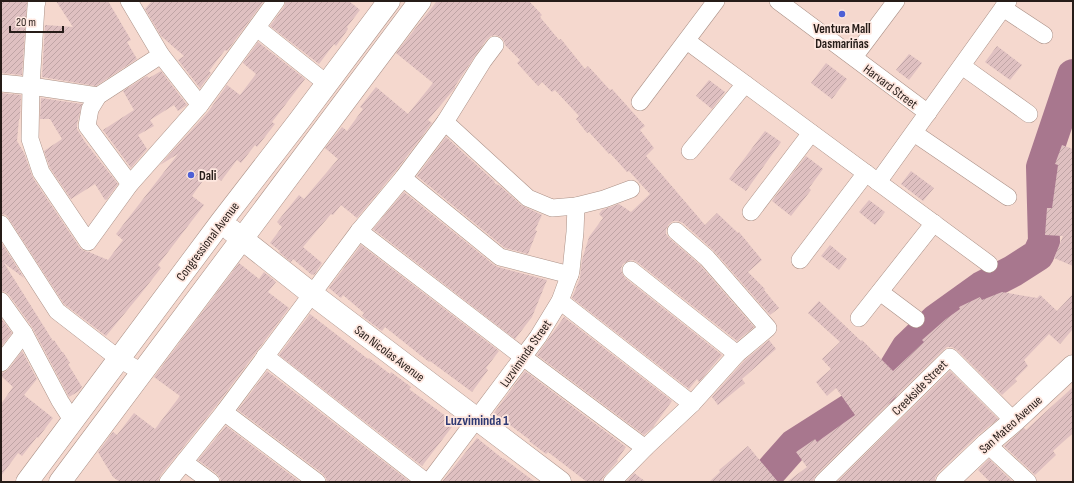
<svg xmlns="http://www.w3.org/2000/svg" width="1074" height="483" font-family="'Sofia Sans Condensed',sans-serif">
	<defs>
		<pattern id="building-hatch" width="6" height="6" patternUnits="userSpaceOnUse"><rect width="6" height="6" fill="#dfc0c1"/><path d="M-1 1l2-2M0 6l6-6M5 7l2-2" fill="none" stroke="#bfa4a5"/></pattern>
	</defs>
	<rect width="100%" height="100%" fill="#f5d8ce"/>
	<g fill="none" stroke-linecap="round" stroke-linejoin="round">
		<polyline stroke="#a8778e" stroke-width="32" points="757,482 771,471 794,445 882,389 907,348 936,320 982,287 1013,271 1038,255 1044,242 1042,167 1073,75"/>
	</g>
	<g fill="url(#building-hatch)">
		<polygon points="1,1 27,2 22,75 1,73"/>
		<polygon points="56,1 108,1 131,40 127,42 137,59 96,86 42,77 45,25 73,27"/>
		<polygon points="152,1 264,1 227,51 225,50 209,71 211,73 200,88 178,60 184,56 161,36 145,9"/>
		<polygon points="286,1 349,1 360,10 347,27 348,29 336,46 334,44 319,64 270,26 284,7"/>
		<polygon points="437,1 529,1 542,15 540,17 559,40 561,39 585,69 588,66 610,90 612,89 645,126 640,130 654,148 646,156 705,225 717,213 738,233 739,232 762,260 748,272 765,289 764,290 779,308 770,315 714,251 683,223 678,221 673,221 669,224 666,229 666,234 669,238 700,265 754,327 737,341 637,262 633,260 628,261 623,264 621,268 622,273 625,278 722,355 699,382 697,379 689,389 572,298 580,278 582,260 589,237 603,218 599,214 602,210 619,204 631,212 650,194 629,171 627,172 610,153 609,154 589,132 587,133 576,119 579,116 555,90 552,92 542,82 538,86 517,63 520,60 505,45 504,41 501,37 495,35 491,36 487,39 475,56 455,86 455,88 428,120 432,123 395,172 357,218 341,205 333,215 331,214 303,247 322,263 314,275 313,274 312,275 293,259 291,262 279,252 280,251 270,243 282,227 277,222 299,195 304,199 338,159 325,148 342,127 347,131 363,109 360,107 376,87 408,114 433,83 396,53"/>
		<polygon points="258,42 305,79 272,122 275,124 257,147 255,145 241,163 237,160 221,181 209,172 192,196 204,205 158,265 161,268 139,296 106,336 64,304 9,219 6,215 1,214 1,93 21,95 20,118 19,119 17,141 24,153 33,178 80,248 84,251 89,252 108,260 123,240 116,234 178,154 160,165 208,112 227,85 240,95 256,74 243,63"/>
		<polygon points="997,46 1022,65 1010,80 985,62"/>
		<polygon points="909,54 922,63 909,80 896,70"/>
		<polygon points="826,63 847,79 832,99 811,83"/>
		<polygon points="161,71 187,105 178,111 174,105 150,120 154,126 138,135 147,149 131,168 103,130 134,110 123,91 147,76 149,78"/>
		<polygon points="709,80 725,92 712,109 696,96"/>
		<polygon points="41,98 82,104 77,124 77,129 85,142 118,184 107,199 105,200 95,184 71,199 50,168 44,151 62,139 50,119 40,119"/>
		<polygon points="765,131 781,142 746,191 729,179"/>
		<polygon points="446,137 495,182 494,183 500,186 521,205 542,215 535,230 537,231 528,254 505,248 417,176"/>
		<polygon points="1062,145 1073,149 1073,266 1054,258 1063,236 1045,235 1047,208 1052,208 1058,165 1055,164"/>
		<polygon points="806,156 823,169 809,188 811,190 791,216 772,201"/>
		<polygon points="911,171 934,188 923,201 901,184"/>
		<polygon points="404,192 494,265 498,267 547,280 532,317 515,339 373,229"/>
		<polygon points="869,200 885,212 875,225 859,212"/>
		<polygon points="1,242 24,278 4,263 53,341 54,340 62,352 63,352 70,363 68,364 82,387 79,391 69,397 32,327 9,295 5,292 1,291"/>
		<polygon points="361,245 499,351 486,368 488,370 472,392 430,361 429,362 385,327 382,331 362,316 364,313 343,295 341,298 329,288"/>
		<polygon points="830,245 847,259 839,270 821,256"/>
		<polygon points="239,263 259,279 264,272 276,282 268,292 289,308 216,406 160,476 158,482 120,482 113,477 98,452 113,432 117,435 134,413 155,429 180,396 154,377"/>
		<polygon points="1002,292 1037,298 1040,295 1057,311 1073,294 1073,329 1060,344 1049,334 1024,360 1028,366 1015,379 1017,381 1002,395 957,350 952,347 947,347 943,350 816,475 814,479 813,482 787,482 807,467 796,452 815,439 817,442 855,415 836,388 827,396 816,382 831,369 822,359 840,342 808,313 819,301 861,341 862,340 893,371 924,342 922,340 946,319 960,309 959,307 980,297 982,300"/>
		<polygon points="310,314 368,359 369,358 390,374 391,372 411,387 409,389 455,423 422,466 279,355"/>
		<polygon points="564,317 672,401 653,427 644,435 537,355"/>
		<polygon points="1,318 12,333 1,347"/>
		<polygon points="769,340 776,349 742,379 745,383 718,405 712,397 744,361"/>
		<polygon points="22,351 37,379 24,395 53,418 38,438 37,437 22,456 18,453 1,476 1,404 13,387 1,376 1,373 5,372 9,369"/>
		<polygon points="267,371 410,482 327,482 326,478 323,474 238,410"/>
		<polygon points="525,371 626,447 617,460 618,461 605,475 602,479 602,482 587,482 548,452 546,454 529,441 530,440 494,413"/>
		<polygon points="950,371 998,419 978,435 938,473 935,478 935,482 837,482"/>
		<polygon points="1073,387 1073,433 1053,451 1056,455 1035,475 1004,446 1024,428 1026,430"/>
		<polygon points="226,426 300,482 221,482 220,478 217,474 198,460"/>
		<polygon points="477,438 503,459 503,458 535,482 442,482"/>
		<polygon points="748,446 778,482 709,482 720,472 719,470"/>
		<polygon points="989,459 1013,482 990,482 978,470"/>
		<polygon points="634,473 646,482 626,482"/>
	</g>
	<g fill="none" stroke-linecap="round" stroke-linejoin="round">
		<g stroke="#ab9187" stroke-width="18">
			<g id="street">
				<polyline points="37,1 36,6 31,86 30,139 41,172 88,242 130,184 200,105 276,1"/>
				<polyline points="129,1 161,55 200,105"/>
				<polyline points="778,1 928,113"/>
				<polyline points="1003,8 1044,35"/>
				<polyline points="257,28 326,83"/>
				<polyline points="687,41 989,264"/>
				<polyline points="854,57 896,1"/>
				<polyline points="962,66 1029,114"/>
				<polyline points="1,83 31,86 98,96"/>
				<polyline points="640,102 716,1"/>
				<polyline points="445,122 528,198 552,208 576,206 604,199 631,189"/>
				<polyline points="914,133 1008,197"/>
				<polyline points="690,151 745,84"/>
				<polyline points="403,178 500,257 570,275"/>
				<polyline points="878,182 1008,1"/>
				<polyline points="130,184 87,126 90,109 98,96 161,55"/>
				<polyline points="751,212 811,133"/>
				<polyline points="1,224 57,311 119,359 142,372"/>
				<polyline points="359,231 523,357 645,448"/>
				<polyline points="800,260 866,173"/>
				<polyline points="631,270 737,354"/>
				<polyline points="880,292 916,319"/>
				<polyline points="1,301 24,333 60,401 72,420"/>
				<polyline points="560,301 692,404"/>
				<polyline points="859,318 934,223"/>
				<polyline points="265,356 426,482"/>
				<polyline points="1,363 24,333"/>
				<polyline points="224,412 317,482"/>
				<polyline points="987,444 1028,482"/>
				<polyline points="184,462 211,482"/>
				<polyline points="168,482 224,412 359,231 403,178 445,122 483,61 495,45"/>
				<polyline points="429,482 538,337 560,301 571,271 575,232 576,206"/>
				<polyline points="612,482 645,448 692,404 737,354 768,328 707,258 676,231"/>
				<polyline points="823,482 950,357 1014,421"/>
			</g>
		</g>
		<g stroke="#ab9187" stroke-width="23">
			<g id="secondary">
				<polyline points="231,230 312,294 560,482"/>
				<polyline points="27,482 221,222 299,121 389,1"/>
				<polyline points="60,482 420,1"/>
				<polyline points="947,482 987,444 1014,421 1073,366"/>
			</g>
		</g>
		<use href="#street" stroke="#fff" stroke-width="17"/>
		<use href="#secondary" stroke="#fff" stroke-width="22"/>
	</g>
	<g fill="#4e60d5" stroke="#fee7df" stroke-width="1.5">
		<circle cx="842" cy="14" r="4"/>
		<circle cx="191" cy="175" r="4"/>
	</g>
	<g text-anchor="middle" stroke-width="3.5" stroke-linejoin="round" paint-order="stroke">
		<g font-size="13" font-weight="bold" fill="#261c18" stroke="#fee7df">
			<text x="842" y="33">Ventura Mall<tspan x="842" dy="15">Dasmariñas</tspan></text>
			<text x="199" y="180" text-anchor="start">Dali</text>
		</g>
		<g font-size="13" fill="#261c18" stroke="#fee7df">
			<text transform="translate(891 86) rotate(37)" y="5">Harvard Street</text>
			<text transform="translate(207 241) rotate(-53)" y="5">Congressional Avenue</text>
			<text transform="translate(390 353) rotate(37)" y="5">San Nicolas Avenue</text>
			<text transform="translate(525 353) rotate(-55)" y="5">Luzviminda Street</text>
			<text transform="translate(919 387) rotate(-45)" y="5">Creekside Street</text>
			<text transform="translate(1010 424) rotate(-42)" y="5">San Mateo Avenue</text>
		</g>
		<g font-size="14" font-weight="bold" fill="#2e3973" stroke="#fee7df">
			<text x="477" y="425">Luzviminda 1</text>
		</g>
	</g>
	<rect width="1074" height="483" fill="none" stroke="#261c18" stroke-width="4"/>
	<path d="M10 26v6h53v-6" fill="none" stroke="#261c18" stroke-width="2"/>
	<text x="16" y="26" font-size="12" fill="#261c18" stroke="#fee7df" stroke-width="3" paint-order="stroke">20 m</text>
</svg>
